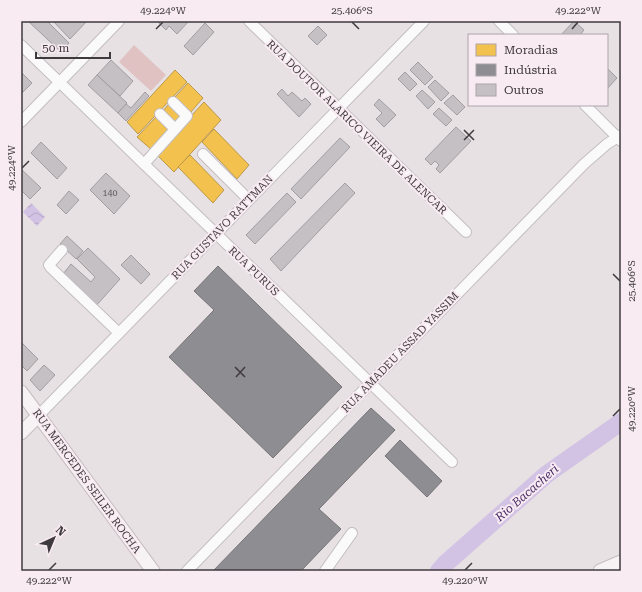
<svg xmlns="http://www.w3.org/2000/svg" width="642" height="592" font-family="'Roboto Serif',serif">
	<defs>
		<pattern id="water-waves" width="16" height="10" patternUnits="userSpaceOnUse"><rect width="16" height="10" fill="#d2c2e4"/><path d="M0 5q4-4 8 0t8 0" fill="none" stroke="#b5a7c4"/></pattern>
	</defs>
	<rect width="100%" height="100%" fill="#e7e1e4"/>
	<polygon fill="#e1c2c2" points="134,45 166,75 151,91 119,62"/>
	<polygon fill="url(#water-waves)" points="31,203 45,217 37,226 23,212"/>
	<g fill="#f2c14e" stroke="#bc9849">
		<polygon points="175,70 187,82 138,134 127,122"/>
		<polygon points="188,83 203,98 190,113 175,97"/>
		<polygon points="204,102 221,120 174,172 156,154"/>
		<polygon points="170,103 183,116 174,125 161,113"/>
		<polygon points="158,115 172,130 153,151 137,137"/>
		<polygon points="214,129 249,165 237,179 202,142"/>
		<polygon points="190,155 224,190 213,203 178,167"/>
	</g>
	<g fill="#8d8d92" stroke="#767478">
		<polygon points="218,266 342,387 273,458 169,357 214,310 194,291"/>
		<polygon points="371,408 395,430 319,509 341,529 301,571 213,571"/>
		<polygon points="400,440 442,481 427,497 385,456"/>
	</g>
	<g fill="none" stroke-linecap="round" stroke-linejoin="round">
		<polyline stroke="#d2c2e4" stroke-width="18" points="439,571 445,564 547,474 621,422"/>
	</g>
	<g fill="#c4c0c3" stroke="#a29da0">
		<polygon points="28,21 47,21 69,43 61,52"/>
		<polygon points="53,21 87,21 70,39"/>
		<polygon points="157,21 189,21 177,34 169,26 166,30"/>
		<polygon points="574,21 584,30 580,35 561,35"/>
		<polygon points="205,23 214,32 193,55 184,46"/>
		<polygon points="318,26 327,35 317,45 308,36"/>
		<polygon points="111,60 133,81 120,96 97,75"/>
		<polygon points="418,62 433,77 425,85 410,70"/>
		<polygon points="607,68 617,78 607,89"/>
		<polygon points="21,72 32,83 21,94"/>
		<polygon points="405,72 417,84 410,91 398,79"/>
		<polygon points="97,75 127,103 118,113 88,85"/>
		<polygon points="435,80 449,93 441,101 428,87"/>
		<polygon points="282,89 288,96 292,92 302,101 305,98 311,104 299,117 277,94"/>
		<polygon points="422,90 435,102 428,109 416,96"/>
		<polygon points="145,92 149,96 126,121 118,113 126,104 131,108"/>
		<polygon points="453,95 465,107 457,115 444,103"/>
		<polygon points="379,99 396,115 384,127 376,119 382,113 374,105"/>
		<polygon points="439,108 452,120 446,126 433,114"/>
		<polygon points="456,127 471,141 440,173 436,169 439,165 435,161 431,165 425,159"/>
		<polygon points="340,138 350,147 301,199 291,189"/>
		<polygon points="41,142 67,168 57,179 31,153"/>
		<polygon points="21,169 41,188 30,199 21,190"/>
		<polygon points="106,173 130,196 114,214 90,190"/>
		<polygon points="345,183 355,193 281,271 270,259"/>
		<polygon points="69,191 79,200 66,214 57,205"/>
		<polygon points="287,193 296,202 255,244 246,235"/>
		<polygon points="67,236 83,251 76,259 60,244"/>
		<polygon points="88,248 120,279 95,307 63,274 71,264 91,282 95,277 77,259"/>
		<polygon points="131,255 150,274 141,284 121,265"/>
		<polygon points="21,342 38,359 27,371 21,365"/>
		<polygon points="44,365 55,375 40,391 30,380"/>
	</g>
	<g fill="none" stroke-linecap="round" stroke-linejoin="round">
		<g stroke="#c3bec1" stroke-width="12">
			<g id="minor">
				<polyline points="249,21 466,232"/>
				<polyline points="499,21 513,35"/>
				<polyline points="21,45 452,462"/>
				<polyline points="585,105 621,141"/>
				<polyline points="160,114 175,129"/>
				<polyline points="21,122 119,21"/>
				<polyline points="203,154 249,200"/>
				<polyline points="144,164 187,116 173,102"/>
				<polyline points="62,250 49,265 51,268 119,333"/>
				<polyline points="38,416 424,21"/>
				<polyline points="187,571 584,164 607,144 621,135"/>
				<polyline points="325,571 352,533"/>
			</g>
		</g>
		<g stroke="#c8bdc0" stroke-width="15">
			<g id="major">
				<polyline points="21,392 153,571"/>
				<polyline points="21,433 38,416"/>
				<polyline points="600,571 621,562"/>
			</g>
		</g>
		<use href="#minor" stroke="#fbfafb" stroke-width="10"/>
		<use href="#major" stroke="#f7f3f4" stroke-width="13"/>
	</g>
	<path fill="none" stroke="#3f3a3d" stroke-width="1.5" d="M352,22L359,29M156,29L163,22M572,29L578,22M464,130L474,140M464,140L474,130M22,168L29,161M613,274L620,281M235,367L245,377M236,377L245,367M613,416L620,409M49,570L56,563M465,570L472,563"/>
	<g text-anchor="middle" stroke-width="4" stroke-linejoin="round" paint-order="stroke">
		<g font-size="9" fill="#605c5e">
			<text x="110" y="196">140</text>
		</g>
		<g font-size="11" fill="#3f3a3d" stroke="#f8ebf2">
			<text transform="translate(357 127) rotate(44)" y="4">RUA DOUTOR ALARICO VIEIRA DE ALENCAR</text>
			<text transform="translate(222 227) rotate(-46)" y="4">RUA GUSTAVO RATTMAN</text>
			<text transform="translate(254 271) rotate(44)" y="4">RUA PURUS</text>
			<text transform="translate(400 352) rotate(-46)" y="4">RUA AMADEU ASSAD YASSIM</text>
			<text transform="translate(87 481) rotate(54)" y="4">RUA MERCEDES SEILER ROCHA</text>
		</g>
		<g font-size="12" font-style="italic" fill="#4b2f69" stroke="#f8ebf2">
			<text transform="translate(527 493) rotate(-41)" y="4">Rio Bacacheri</text>
		</g>
	</g>
	<rect width="642" height="592" fill="none" stroke="#f8ebf2" stroke-width="44"/>
	<rect x="468" y="34" width="140" height="72" fill="#f8ebf2" stroke="#aea4aa"/>
	<rect x="476" y="44" width="20" height="12" fill="#f2c14e" stroke="#aea4aa"/>
	<text x="504" y="54" font-size="12" fill="#3f3a3d">Moradias</text>
	<rect x="476" y="64" width="20" height="12" fill="#8d8d92" stroke="#aea4aa"/>
	<text x="504" y="74" font-size="12" fill="#3f3a3d">Indústria</text>
	<rect x="476" y="84" width="20" height="12" fill="#c4c0c3" stroke="#aea4aa"/>
	<text x="504" y="94" font-size="12" fill="#3f3a3d">Outros</text>
	<g transform="translate(54 538) rotate(44)" stroke="#f8ebf2" stroke-width="3" paint-order="stroke">
	<path d="M0-3L7 15L0 10L-7 15Z" fill="#3f3a3d"/>
	<text y="-6" font-size="11" font-weight="bold" text-anchor="middle" fill="#3f3a3d">N</text>
	</g>
	<path d="M36 52v6h74v-6" fill="none" stroke="#3f3a3d" stroke-width="2"/>
	<text x="42" y="52" font-size="12" fill="#3f3a3d" stroke="#f8ebf2" stroke-width="3" paint-order="stroke">50 m</text>
	<rect x="22" y="22" width="598" height="548" fill="none" stroke="#3f3a3d" stroke-width="1.5"/>
	<g font-size="10" text-anchor="middle" fill="#3f3a3d">
		<text x="163" y="14">49.224°W</text>
		<text x="352" y="14">25.406°S</text>
		<text x="578" y="14">49.222°W</text>
		<text transform="translate(11 168) rotate(-90)" y="4">49.224°W</text>
		<text transform="translate(631 281) rotate(-90)" y="4">25.406°S</text>
		<text transform="translate(631 409) rotate(-90)" y="4">49.220°W</text>
		<text x="49" y="584">49.222°W</text>
		<text x="465" y="584">49.220°W</text>
	</g>
</svg>
